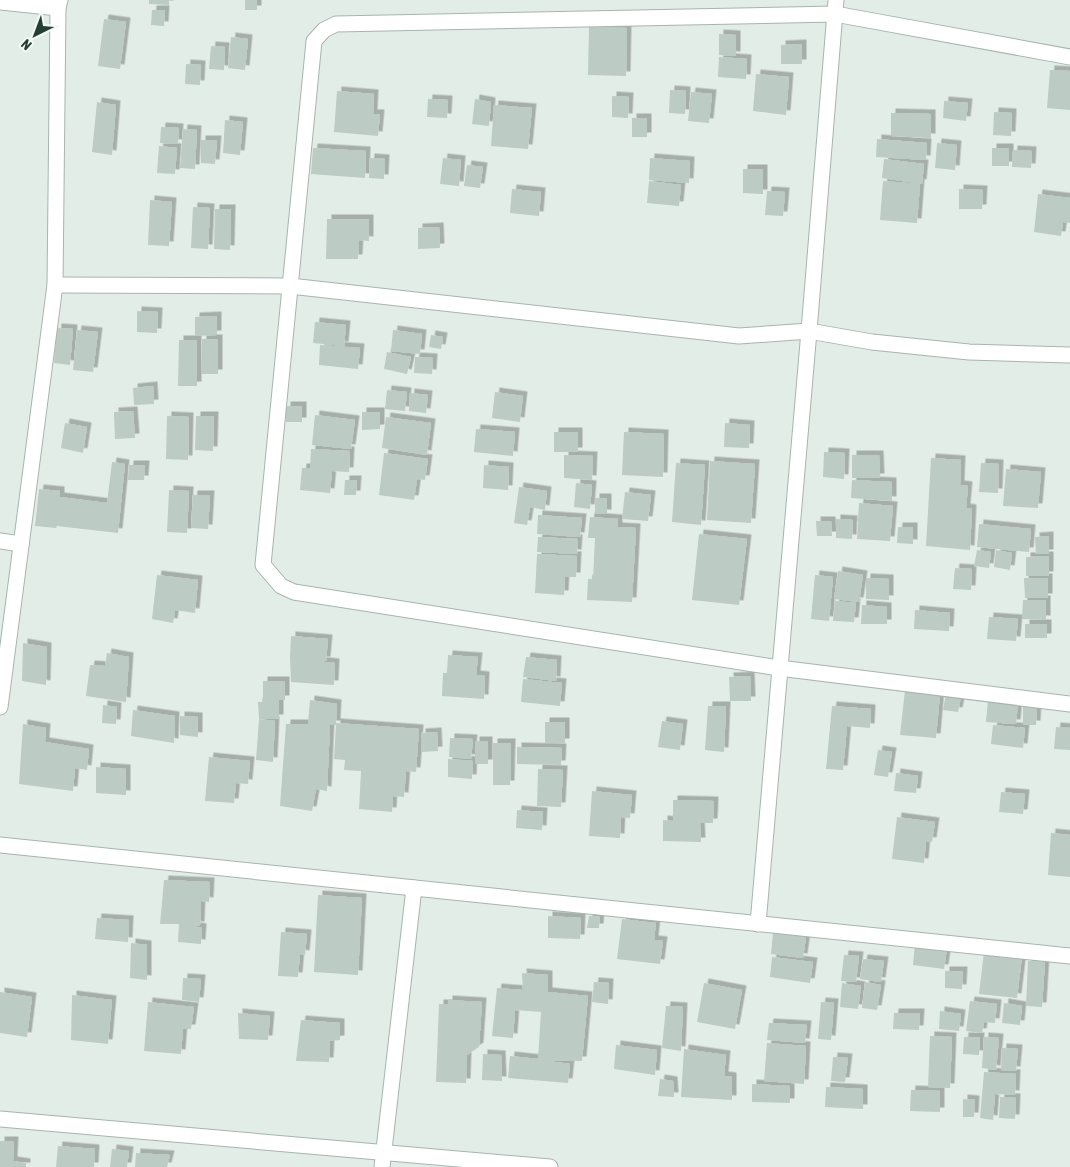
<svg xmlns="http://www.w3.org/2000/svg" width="1070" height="1167" font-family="'Asap Condensed',sans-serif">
	<defs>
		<filter id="shadow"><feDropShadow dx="4.5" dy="-4.5" stdDeviation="0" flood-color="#0004"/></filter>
	</defs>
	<rect width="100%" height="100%" fill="#e3ede8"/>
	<g fill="#bccbc3" filter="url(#shadow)">
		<polygon points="149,0 169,0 169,5 149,4"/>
		<rect x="245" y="0" width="12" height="10"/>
		<polygon points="152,10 165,10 164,26 151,25"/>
		<polygon points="104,19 126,22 120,69 98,66"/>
		<polygon points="589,27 627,28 626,76 588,75"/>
		<polygon points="719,34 736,35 736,56 719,55"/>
		<polygon points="231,37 248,39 245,70 228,68"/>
		<polygon points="802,44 802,64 781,64 781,45"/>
		<polygon points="211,46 225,47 224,70 209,69"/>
		<polygon points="719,57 747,59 746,79 718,77"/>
		<polygon points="186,64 201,65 200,85 185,84"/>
		<polygon points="1050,70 1070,71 1070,110 1047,108"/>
		<polygon points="756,74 789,77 786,115 753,111"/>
		<polygon points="670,90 686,91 685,114 669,113"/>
		<polygon points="337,91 374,94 373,114 380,114 378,136 334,132"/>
		<polygon points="691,92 712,94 709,123 688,121"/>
		<polygon points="612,96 629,97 628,118 612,117"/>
		<polygon points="428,99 448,100 447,118 427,117"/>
		<polygon points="475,99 491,102 489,126 472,124"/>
		<polygon points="944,101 968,103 966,121 943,118"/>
		<polygon points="97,102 116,105 112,155 92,152"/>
		<polygon points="494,105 532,108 528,149 491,146"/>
		<polygon points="994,112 1012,113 1011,136 993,135"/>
		<polygon points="891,113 931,114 931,138 891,136"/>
		<rect x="632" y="118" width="15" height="19"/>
		<polygon points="225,120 243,122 240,155 223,153"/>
		<polygon points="161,127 179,128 178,144 160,143"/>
		<polygon points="183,129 197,130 195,169 180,168"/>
		<polygon points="877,139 927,143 926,160 876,157"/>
		<polygon points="201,140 217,140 215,164 201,163"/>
		<polygon points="937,143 957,145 955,170 935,168"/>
		<polygon points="159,146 177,148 175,174 157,173"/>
		<polygon points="313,148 366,151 365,178 311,174"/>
		<rect x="992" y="148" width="17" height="18"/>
		<polygon points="1013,150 1032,151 1031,168 1012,167"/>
		<polygon points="370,158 385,159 384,179 369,178"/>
		<polygon points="443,158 461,160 459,186 440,184"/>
		<polygon points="650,158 690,161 689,183 649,180"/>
		<polygon points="884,159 924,164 922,184 882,178"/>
		<polygon points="467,165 483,167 480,188 464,186"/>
		<polygon points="743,169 763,169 763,194 743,193"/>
		<polygon points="649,181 681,185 679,206 647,203"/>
		<polygon points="883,181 920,184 917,223 880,220"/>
		<polygon points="512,189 541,192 539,216 510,213"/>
		<polygon points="959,189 983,190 982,209 959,209"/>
		<polygon points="767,191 785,192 783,216 765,215"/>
		<polygon points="1038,194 1070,198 1070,223 1063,222 1061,236 1034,232"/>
		<polygon points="150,200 172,202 169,246 148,245"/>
		<polygon points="193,207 210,208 208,249 191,248"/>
		<polygon points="215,209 231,209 230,250 214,249"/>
		<polygon points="327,219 369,219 369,241 359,240 358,259 326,259"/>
		<polygon points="439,227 440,248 418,249 418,228"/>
		<polygon points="137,311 158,312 157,333 137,332"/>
		<polygon points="217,316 217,335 195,336 195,317"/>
		<polygon points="315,322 346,325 344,346 313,343"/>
		<polygon points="57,328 73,329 70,365 54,363"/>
		<polygon points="77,330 98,332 93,372 73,370"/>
		<polygon points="393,330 422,334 420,354 391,351"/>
		<polygon points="431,335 443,337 441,349 429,347"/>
		<polygon points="202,339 218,339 218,374 201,374"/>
		<polygon points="179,340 197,340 197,386 178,386"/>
		<polygon points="320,345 360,348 358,369 319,365"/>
		<polygon points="387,352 411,357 407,374 384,369"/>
		<polygon points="415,357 433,358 432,374 414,373"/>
		<polygon points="153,386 154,404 134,405 133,388"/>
		<polygon points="387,390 407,392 405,411 385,409"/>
		<polygon points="495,392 523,396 520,422 492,418"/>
		<polygon points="410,393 428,395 426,413 409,411"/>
		<rect x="286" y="406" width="16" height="16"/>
		<polygon points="133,411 135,438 115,439 114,412"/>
		<polygon points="362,412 380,412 380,429 362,430"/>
		<polygon points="315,415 355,420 351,449 312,445"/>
		<polygon points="167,416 189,417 188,460 166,459"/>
		<polygon points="196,416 214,416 213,451 195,450"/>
		<polygon points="386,417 431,423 427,455 382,448"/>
		<polygon points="65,423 87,427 83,453 61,448"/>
		<polygon points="725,423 750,425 749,448 724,447"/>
		<polygon points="476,429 515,432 513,456 474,452"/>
		<rect x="554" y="432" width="24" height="20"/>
		<polygon points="624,432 664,434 663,477 622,475"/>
		<polygon points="311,449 350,451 349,472 332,471 330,493 300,490 302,468 310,468"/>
		<polygon points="824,452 845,453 844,479 823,477"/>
		<polygon points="384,453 428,459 425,480 417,479 414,500 379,495"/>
		<polygon points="564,455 593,456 592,480 564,478"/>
		<polygon points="852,455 879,455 880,478 852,478"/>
		<polygon points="931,458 961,460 960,485 968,486 966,508 972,509 970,550 926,546"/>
		<polygon points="710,461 755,464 751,523 707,520"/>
		<polygon points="112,462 125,464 118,533 57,526 56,528 35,526 39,489 60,491 60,497 107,503"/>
		<polygon points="676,463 705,465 701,525 672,522"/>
		<polygon points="981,463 999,464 998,493 979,492"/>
		<polygon points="129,465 145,465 144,480 128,480"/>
		<polygon points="484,465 509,467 508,490 483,488"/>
		<polygon points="1006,469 1041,472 1038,508 1003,506"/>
		<polygon points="345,480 357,480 356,495 344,495"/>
		<polygon points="852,480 892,482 892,501 851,498"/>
		<polygon points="576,483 592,485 590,509 574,507"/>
		<polygon points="519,487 547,491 545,510 530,507 527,525 514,523"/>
		<polygon points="169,490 189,491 187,533 167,532"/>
		<polygon points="625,492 651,495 648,521 622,519"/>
		<polygon points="193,495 210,495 208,529 191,528"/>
		<rect x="595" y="498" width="12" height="16"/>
		<polygon points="859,503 893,506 890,541 857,539"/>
		<polygon points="538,515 582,518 580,537 537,534"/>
		<polygon points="590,517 618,519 618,527 636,528 632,602 587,600 588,579 593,579 595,538 588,538"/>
		<polygon points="836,519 853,520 852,539 836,538"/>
		<polygon points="816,521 831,521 832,536 817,536"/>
		<polygon points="979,524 1031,529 1029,552 977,547"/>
		<polygon points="898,527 913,527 913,544 897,543"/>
		<polygon points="699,534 747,539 739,605 692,600"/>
		<polygon points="1049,536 1049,554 1036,554 1035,537"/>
		<polygon points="538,537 578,539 577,554 537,552"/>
		<polygon points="977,550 991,552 989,568 974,566"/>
		<polygon points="996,550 1012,553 1010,570 994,567"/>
		<polygon points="537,554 577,556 576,577 565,577 564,595 535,593"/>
		<polygon points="1049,556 1049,576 1026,576 1026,557"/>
		<polygon points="955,568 972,569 971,590 953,589"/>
		<polygon points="838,571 863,575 859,602 834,599"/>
		<polygon points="157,575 198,580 195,613 175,610 173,623 152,619"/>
		<polygon points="815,575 833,577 829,621 811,619"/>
		<polygon points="866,578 889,579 889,600 866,599"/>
		<polygon points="1024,578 1048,578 1048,598 1025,598"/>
		<polygon points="1023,600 1046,600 1046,620 1022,619"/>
		<polygon points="835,601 856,603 854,622 833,621"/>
		<polygon points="862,605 887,607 887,624 861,624"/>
		<polygon points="915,610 950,613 949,631 914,629"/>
		<polygon points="989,617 1018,619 1016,641 987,639"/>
		<rect x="1025" y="624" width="22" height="14"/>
		<polygon points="291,636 328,639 326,661 306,660 335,663 334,685 291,682 290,658"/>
		<polygon points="23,643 47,647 46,685 22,681"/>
		<polygon points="107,653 129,657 126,702 86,696 90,665 105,666"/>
		<polygon points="448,655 478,657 476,675 485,676 484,699 442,696 443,673 447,673"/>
		<polygon points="526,657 557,660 556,681 523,677"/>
		<polygon points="750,676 751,701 730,701 729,677"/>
		<polygon points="523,679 562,683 560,706 521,702"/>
		<polygon points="263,681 285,681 285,700 279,700 279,719 259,719 258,702 263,702"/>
		<polygon points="905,690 940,694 936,738 900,735"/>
		<polygon points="946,694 961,697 958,712 943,710"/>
		<polygon points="310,700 337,704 336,723 419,729 416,772 406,771 404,797 393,796 392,812 359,809 361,771 344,770 345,760 334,759 336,725 330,725 327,791 316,789 312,811 280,806 286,724 308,724"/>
		<polygon points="988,700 1018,703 1016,724 986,722"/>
		<polygon points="103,705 117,707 116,724 102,723"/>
		<polygon points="1023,705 1037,706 1036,725 1023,725"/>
		<polygon points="708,706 726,706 724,752 705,750"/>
		<polygon points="832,706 871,709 870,728 847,726 843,770 826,769"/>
		<polygon points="133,710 175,716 174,743 131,736"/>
		<polygon points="180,716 198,717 198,737 180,735"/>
		<polygon points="259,719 275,721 273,762 256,760"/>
		<polygon points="662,721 683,724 680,750 658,747"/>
		<rect x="545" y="722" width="20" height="21"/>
		<polygon points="23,724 46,728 45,742 89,749 87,770 75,768 73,791 19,784"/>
		<polygon points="993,725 1025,728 1023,748 991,744"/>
		<polygon points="1056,727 1070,728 1070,750 1054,749"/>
		<polygon points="437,732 438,751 421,752 421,733"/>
		<polygon points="450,738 473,739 471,759 449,757"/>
		<rect x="475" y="741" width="13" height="23"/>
		<polygon points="493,743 511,743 510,785 493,785"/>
		<polygon points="517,747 562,748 561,765 517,764"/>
		<polygon points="878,750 892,752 888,777 874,775"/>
		<polygon points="209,757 250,761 248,784 236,783 234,803 205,801"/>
		<polygon points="448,759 473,761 472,779 448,777"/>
		<polygon points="96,767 126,769 126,795 96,793"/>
		<polygon points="538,769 563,770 561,807 537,806"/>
		<polygon points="896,773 918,776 916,793 894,791"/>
		<polygon points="592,791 632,795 630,818 621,817 620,838 589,836"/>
		<polygon points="1001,792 1025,794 1023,814 999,812"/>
		<polygon points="673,800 714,801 713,823 700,823 701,842 663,841 663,820 673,821"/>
		<polygon points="517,810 543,812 542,830 516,828"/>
		<polygon points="897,817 935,822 932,842 926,841 924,863 892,859"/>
		<polygon points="1051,833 1070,835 1070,877 1048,875"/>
		<polygon points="164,880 210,882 209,902 201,901 200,926 188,925 202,928 201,944 178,942 179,924 160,924"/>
		<polygon points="318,895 362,898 358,975 314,972"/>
		<polygon points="548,916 581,918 580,939 548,938"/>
		<polygon points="589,916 600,916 599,928 587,928"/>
		<polygon points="97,918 129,920 128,942 95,939"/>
		<polygon points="622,919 656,923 654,940 663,941 660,964 617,959"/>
		<polygon points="281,932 307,934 305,955 300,954 298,977 278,976"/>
		<polygon points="773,933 806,937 803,958 771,954"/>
		<polygon points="131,943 147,945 147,980 130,978"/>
		<polygon points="915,943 947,948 944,969 913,965"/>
		<polygon points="984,952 1022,956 1017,998 979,994"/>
		<polygon points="844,955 859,956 856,982 841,981"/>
		<polygon points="772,957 813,962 810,983 770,977"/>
		<polygon points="863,959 884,961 881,982 860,979"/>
		<polygon points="1028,961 1045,961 1042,1007 1026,1006"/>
		<polygon points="945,971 963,971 962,989 945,988"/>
		<polygon points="522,973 548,975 548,992 588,996 582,1061 541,1060 570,1064 568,1083 508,1078 510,1056 538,1059 541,1012 515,1010 513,1038 492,1036 497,988 523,990"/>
		<polygon points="183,978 201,979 199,1002 182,1000"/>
		<polygon points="594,982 609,983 608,1004 592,1002"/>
		<polygon points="865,982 881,985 877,1010 862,1008"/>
		<polygon points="704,983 742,990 735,1029 697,1022"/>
		<polygon points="842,983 861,986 858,1009 840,1007"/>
		<polygon points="0,992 32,997 27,1037 0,1033"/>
		<polygon points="72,995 112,1000 108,1044 71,1040"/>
		<polygon points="448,1000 482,1002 479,1047 467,1055 466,1083 436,1082 439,1004 448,1004"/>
		<polygon points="970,1001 997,1004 995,1023 984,1022 982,1033 966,1031"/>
		<polygon points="148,1002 194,1007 191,1029 183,1029 181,1054 144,1051"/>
		<polygon points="821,1002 834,1003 831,1040 818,1039"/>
		<polygon points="1004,1003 1022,1006 1020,1025 1002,1023"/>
		<polygon points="666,1006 683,1007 681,1051 662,1048"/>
		<polygon points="940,1011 961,1014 959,1031 939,1029"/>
		<polygon points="238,1013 270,1016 268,1040 239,1039"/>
		<polygon points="894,1013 920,1013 919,1030 893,1029"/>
		<polygon points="301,1020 340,1023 340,1040 330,1041 329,1062 296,1061"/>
		<polygon points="769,1023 807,1025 805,1043 767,1040"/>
		<polygon points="930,1036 952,1037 950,1088 928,1087"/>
		<polygon points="964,1037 980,1037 979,1055 963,1054"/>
		<polygon points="984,1037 999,1038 996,1070 982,1068"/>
		<polygon points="767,1043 806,1046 804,1084 764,1081"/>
		<polygon points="616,1045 657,1050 655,1075 614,1069"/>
		<polygon points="1002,1048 1018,1049 1016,1071 1001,1070"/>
		<polygon points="684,1049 726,1055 724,1076 732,1077 732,1100 681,1097"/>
		<polygon points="483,1054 501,1055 502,1081 482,1080"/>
		<polygon points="833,1057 848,1058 845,1082 831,1081"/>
		<polygon points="984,1072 1016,1074 1015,1095 995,1094 993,1120 980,1118"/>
		<polygon points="660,1079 673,1081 674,1097 658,1096"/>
		<polygon points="752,1084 790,1086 790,1103 752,1102"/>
		<polygon points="826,1087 863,1089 863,1109 825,1107"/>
		<polygon points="911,1090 940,1091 940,1112 910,1111"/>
		<polygon points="1000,1097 1016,1098 1015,1119 999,1118"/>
		<polygon points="963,1099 975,1100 974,1117 963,1117"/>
		<polygon points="0,1141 14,1141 13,1161 26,1163 26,1167 0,1167"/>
		<polygon points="58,1146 95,1149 94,1167 56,1167"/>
		<polygon points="112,1149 129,1151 127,1167 110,1167"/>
		<polygon points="136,1153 170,1155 167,1167 135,1167"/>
	</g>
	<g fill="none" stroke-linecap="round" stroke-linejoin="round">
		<g stroke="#a6b5ae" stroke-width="17">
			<g id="minor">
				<polyline points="0,2 58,8"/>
				<polyline points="1070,57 835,14 336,24 324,30 314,41 263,565 281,586 294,592 779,668 1070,704"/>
				<polyline points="55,285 290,286 739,336 809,331 872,342 969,352 1070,355"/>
				<polyline points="0,541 21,544"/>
				<polyline points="0,707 55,285 58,8 60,0"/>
				<polyline points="0,845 1070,956"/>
				<polyline points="758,924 809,331 836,0"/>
				<polyline points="0,1119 550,1167"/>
				<polyline points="382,1167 414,888"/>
			</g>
		</g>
		<use href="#minor" stroke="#fff" stroke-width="15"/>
	</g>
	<g transform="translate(35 35) rotate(222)" stroke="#f4f9f6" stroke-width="4" paint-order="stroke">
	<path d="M0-4L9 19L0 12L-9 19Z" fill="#233e34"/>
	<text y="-8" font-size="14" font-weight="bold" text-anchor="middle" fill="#233e34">N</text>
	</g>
</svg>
